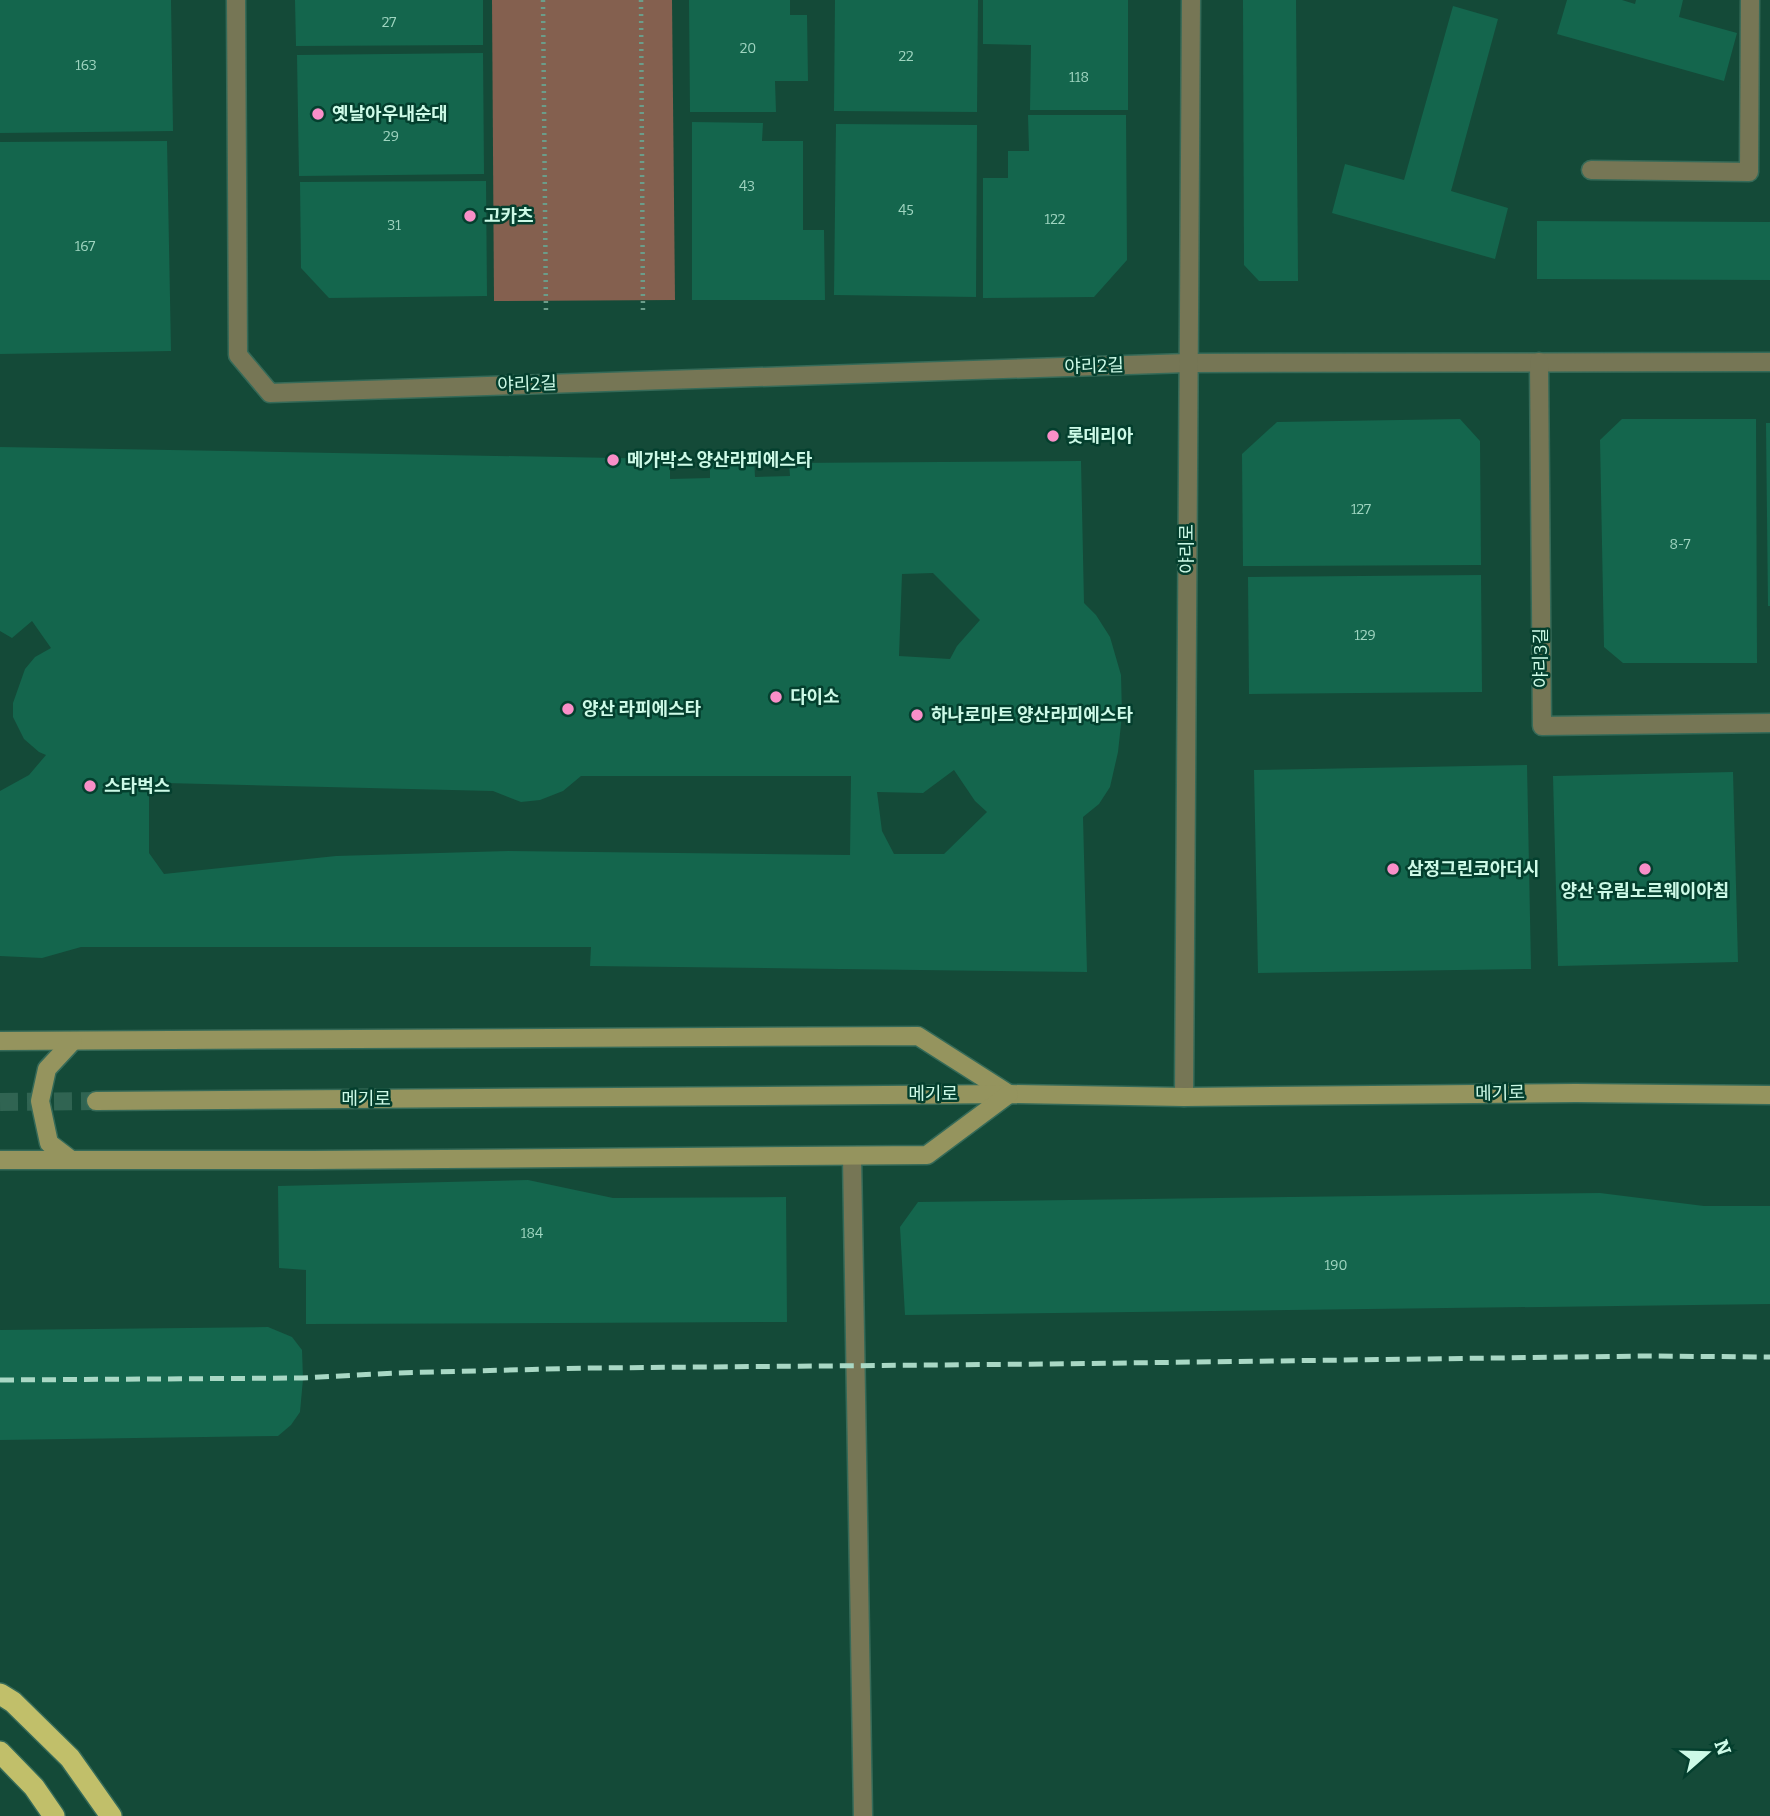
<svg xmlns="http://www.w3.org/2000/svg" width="1770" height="1816" font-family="Bitter,'Noto Sans KR',serif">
	<rect width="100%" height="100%" fill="#144a38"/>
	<polygon fill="#84604f" points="492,0 672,0 675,300 494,301"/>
	<g fill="#14664d" fill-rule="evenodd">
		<polygon points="0,0 171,0 173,131 0,133"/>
		<polygon points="295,0 483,0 483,45 296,46"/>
		<polygon points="689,0 790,0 790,15 807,15 808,81 775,81 776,112 690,112"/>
		<polygon points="835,0 978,0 977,112 834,111"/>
		<polygon points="983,0 1128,0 1128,110 1030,110 1031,45 983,44"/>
		<polygon points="1243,0 1296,0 1298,281 1259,281 1244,265"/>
		<polygon points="1567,0 1622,0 1635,4 1636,0 1683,0 1679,17 1737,33 1724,81 1557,34"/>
		<polygon points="1453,6 1498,19 1451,191 1508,208 1495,259 1332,213 1345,164 1404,180"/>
		<polygon points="483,53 484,174 299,176 297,55"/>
		<polygon points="1028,115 1126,115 1127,260 1094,297 983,298 983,178 1008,178 1008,151 1029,151"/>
		<polygon points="692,122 763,123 762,141 803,141 803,230 824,230 825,300 692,300"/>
		<polygon points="836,124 977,125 976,297 834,295"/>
		<polygon points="167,141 171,351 0,354 0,142"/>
		<polygon points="486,181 487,296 329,298 301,268 300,182"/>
		<polygon points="1537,221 1770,222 1770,280 1537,279"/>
		<polygon points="1460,419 1480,441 1481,565 1243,566 1242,454 1277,422"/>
		<polygon points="1622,419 1756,419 1757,663 1623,663 1604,647 1600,440"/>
		<polygon points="1766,423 1770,423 1770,606 1768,606"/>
		<path d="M0,447L670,459V479L710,478V454L754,456L755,477L790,476L789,463L1081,461L1084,603L1096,615L1110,637L1121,675L1122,715L1118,752L1110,787L1099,804L1083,817L1087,972L590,966L591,947H81L42,958L0,956V791L29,775L46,755L39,752L24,739L13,717V703L25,669L35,657L51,648L32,621L12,638L0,631ZM933,573L980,620L957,646L950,659L899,656L902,574ZM954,770L975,801L987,812L944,854H894L882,831L877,792L923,793ZM581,776H851L850,855L508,851L336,856L164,874L149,853V791L165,783L493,791L521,802L540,800L563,791Z"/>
		<polygon points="1481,575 1482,692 1249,694 1248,577"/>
		<polygon points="1527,765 1531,969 1258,973 1254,770"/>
		<polygon points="1733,772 1738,962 1558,966 1553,776"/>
		<polygon points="528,1180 613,1198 786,1197 787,1322 306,1324 306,1270 279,1268 278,1186"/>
		<polygon points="1600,1193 1704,1206 1770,1206 1770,1304 905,1315 900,1227 918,1202"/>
		<polygon points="268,1327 292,1337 302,1350 303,1379 300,1412 291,1425 278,1436 0,1440 0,1330"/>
	</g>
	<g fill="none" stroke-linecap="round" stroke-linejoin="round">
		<polyline stroke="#306452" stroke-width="18" stroke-dasharray="18 9" stroke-linecap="butt" points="0,1102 96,1101"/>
		<g stroke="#356a58" stroke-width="21">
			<g id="lane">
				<polyline points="1591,170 1749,172 1750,0"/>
				<polyline points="852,1157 863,1816"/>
			</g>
		</g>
		<g stroke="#356a58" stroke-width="21">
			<g id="street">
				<polyline points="236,0 238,355 270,393 1188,363 1770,362"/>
				<polyline points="1539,362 1542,726 1770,723"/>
				<polyline points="1184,1097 1191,0"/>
			</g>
		</g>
		<g stroke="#356a58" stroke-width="21">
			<g id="secondary">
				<polyline points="0,1041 918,1036 1009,1094"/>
				<polyline points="96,1101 1009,1094 1184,1097 1576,1093 1770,1095"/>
				<polyline points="70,1159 49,1143 40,1101 47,1069 73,1041"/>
				<polyline points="0,1160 312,1160 927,1155 1009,1094"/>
			</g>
		</g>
		<g stroke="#356a58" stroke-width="24">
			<g id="highway">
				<polyline points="0,1694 13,1702 70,1758 111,1816"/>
				<polyline points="0,1752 34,1787 54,1816"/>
			</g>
		</g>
		<g stroke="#6b9d8a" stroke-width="4.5" stroke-dasharray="2 5" stroke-linecap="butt">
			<polyline points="543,0 546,314"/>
			<polyline points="641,0 643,314"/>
		</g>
		<use href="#lane" stroke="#767655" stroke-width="18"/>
		<use href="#street" stroke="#767655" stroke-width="18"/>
		<use href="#secondary" stroke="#95945e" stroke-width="18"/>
		<use href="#highway" stroke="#c1bf6a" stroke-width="21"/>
		<polyline stroke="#a9d8c5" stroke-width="5" stroke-dasharray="14 7" stroke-linecap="butt" points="0,1380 302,1378 395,1373 588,1368 1049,1364 1647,1356 1770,1357"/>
	</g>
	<g fill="#f98fc8" stroke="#043f2e" stroke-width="2.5">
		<circle cx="318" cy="114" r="7"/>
		<circle cx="470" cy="216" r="7"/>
		<circle cx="1053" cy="436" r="7"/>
		<circle cx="613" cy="460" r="7"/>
		<circle cx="776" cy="697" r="7"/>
		<circle cx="568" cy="709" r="7"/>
		<circle cx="917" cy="715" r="7"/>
		<circle cx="90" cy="786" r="7"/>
		<circle cx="1393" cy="869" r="7"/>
		<circle cx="1645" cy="869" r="7"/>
	</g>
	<g text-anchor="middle" stroke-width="5" stroke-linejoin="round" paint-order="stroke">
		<g font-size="14" fill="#9fd5c0">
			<text x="389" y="27">27</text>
			<text x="748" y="53">20</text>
			<text x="906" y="61">22</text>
			<text x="86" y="70">163</text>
			<text x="1079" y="82">118</text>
			<text x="391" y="141">29</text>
			<text x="747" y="191">43</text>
			<text x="906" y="215">45</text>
			<text x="1055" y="224">122</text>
			<text x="394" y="230">31</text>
			<text x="85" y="251">167</text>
			<text x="1361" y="514">127</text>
			<text x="1680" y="549">8-7</text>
			<text x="1365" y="640">129</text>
			<text x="532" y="1238">184</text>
			<text x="1336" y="1270">190</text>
		</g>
		<g font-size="18" font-weight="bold" fill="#cdfae7" stroke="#043f2e" text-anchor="start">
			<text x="332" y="120">옛날아우내순대</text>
			<text x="484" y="222">고카츠</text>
			<text x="1067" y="442">롯데리아</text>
			<text x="627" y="466">메가박스 양산라피에스타</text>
			<text x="790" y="703">다이소</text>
			<text x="582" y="715">양산 라피에스타</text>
			<text x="931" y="721">하나로마트 양산라피에스타</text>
			<text x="104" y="792">스타벅스</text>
			<text x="1407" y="875">삼정그린코아더시</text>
			<text x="1645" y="897" text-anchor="middle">양산 유림노르웨이아침</text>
		</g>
		<g font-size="18" fill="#cdfae7" stroke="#043f2e">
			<text transform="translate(1094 366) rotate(-2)" y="6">야리2길</text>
			<text transform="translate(527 384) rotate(-2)" y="6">야리2길</text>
			<text transform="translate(1187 549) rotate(-90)" y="6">야리로</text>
			<text transform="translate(1541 658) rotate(-90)" y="6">야리3길</text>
			<text transform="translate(1500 1093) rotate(-1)" y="6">메기로</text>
			<text x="933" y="1100">메기로</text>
			<text x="366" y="1105">메기로</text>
		</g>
	</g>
	<g transform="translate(1707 1753) rotate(70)" stroke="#043f2e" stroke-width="5" paint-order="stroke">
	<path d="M0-5L12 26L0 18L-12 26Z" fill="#cdfae7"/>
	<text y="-10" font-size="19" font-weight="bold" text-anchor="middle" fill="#cdfae7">N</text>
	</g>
</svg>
